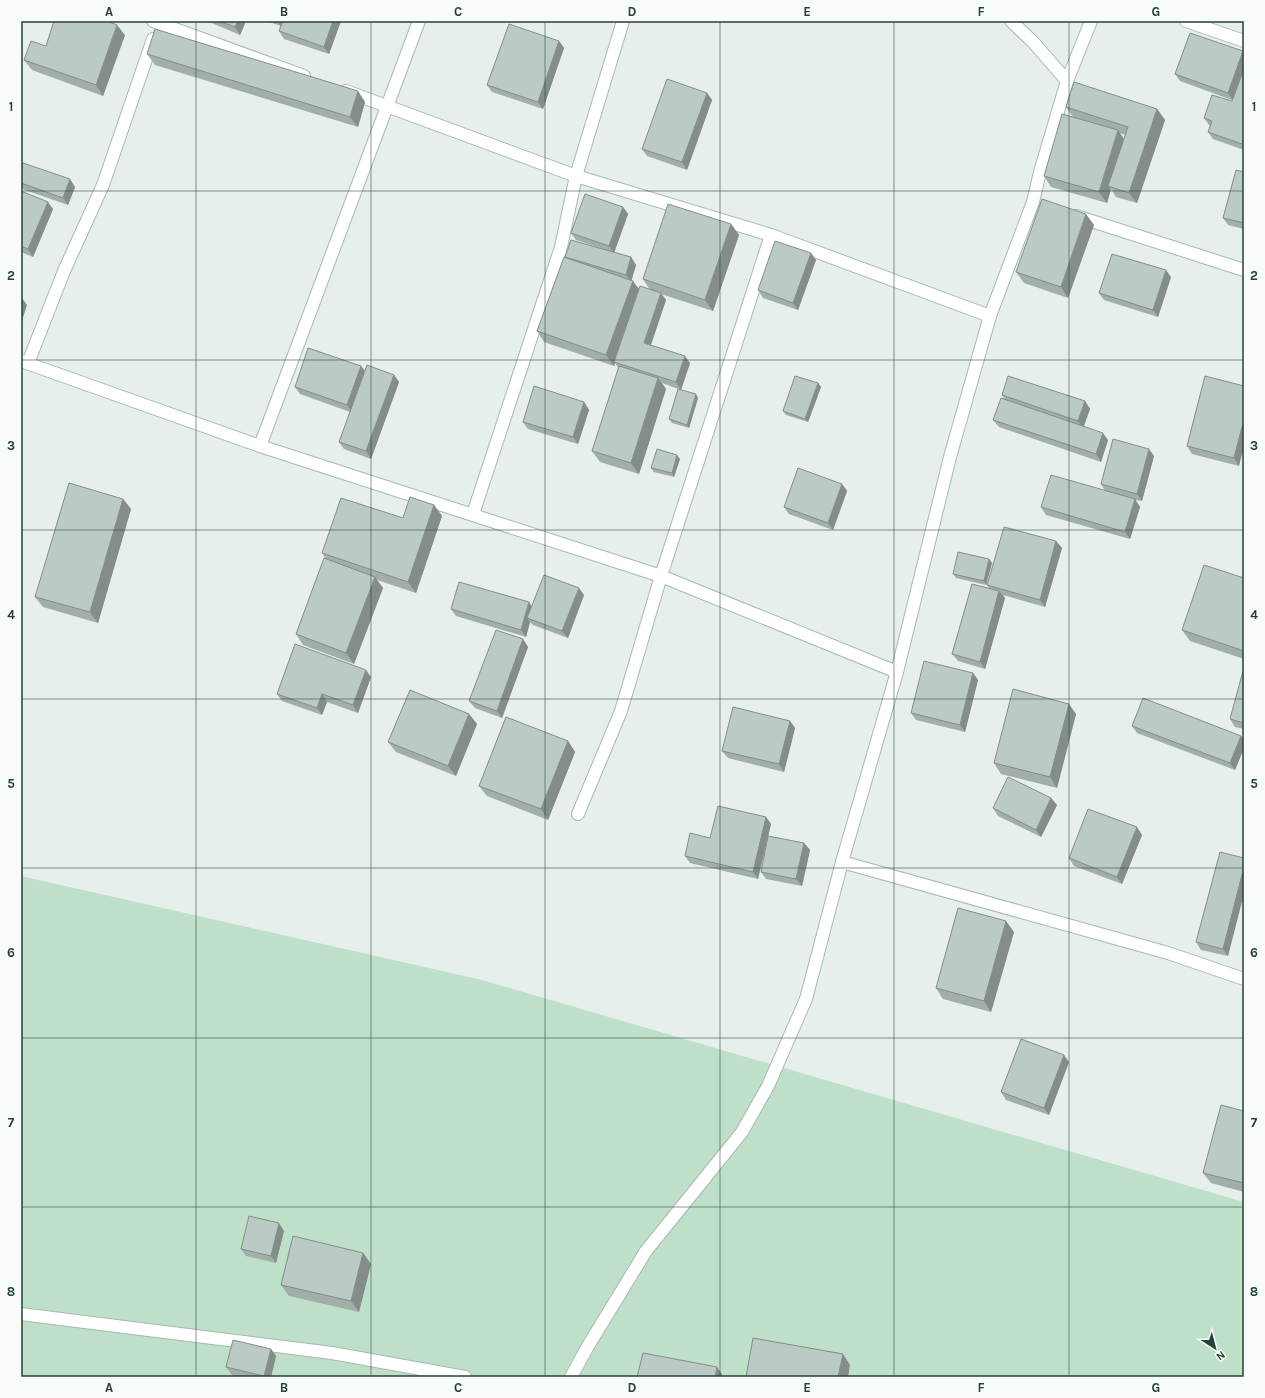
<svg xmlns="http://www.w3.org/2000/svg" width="1265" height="1398" font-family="Karla,sans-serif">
	<rect width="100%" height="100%" fill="#e6efeb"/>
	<polygon fill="#bfe0c8" points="21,876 482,980 1244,1202 1244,1377 21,1377"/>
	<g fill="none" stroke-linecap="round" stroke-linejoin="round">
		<g stroke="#a8b8b2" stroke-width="14">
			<g id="minor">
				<polyline points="153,21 304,76"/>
				<polyline points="1186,21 1244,41"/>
				<polyline points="1067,81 1091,21"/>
				<polyline points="346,91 576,176 771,235 990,316"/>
				<polyline points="1076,216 1244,270"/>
				<polyline points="21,361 260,446 661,576 897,672"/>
				<polyline points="28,363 64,271 103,185 153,39"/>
				<polyline points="260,446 419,21"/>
				<polyline points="473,514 561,247 576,176 623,21"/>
				<polyline points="578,814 621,711 661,576 771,235"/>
				<polyline points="842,862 1168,953 1244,979"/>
				<polyline points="21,1314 332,1353 465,1377"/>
				<polyline points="571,1377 588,1346 646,1251 742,1132 768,1086 806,999 842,862 897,672 950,457 990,316 1033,202 1040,172 1067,81 1034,43 1011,21"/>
			</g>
		</g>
		<use href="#minor" stroke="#fff" stroke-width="12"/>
	</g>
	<g fill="#a1aea9" fill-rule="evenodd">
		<polygon points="207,21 246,21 240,35"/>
		<polygon points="266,21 282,21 281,26"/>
		<polygon points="283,21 341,21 329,54 284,39 279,31"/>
		<polygon points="125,35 103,96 32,70 24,60 46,46"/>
		<polygon points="559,41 564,48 543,109 492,92 487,85"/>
		<polygon points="1244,53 1244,150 1213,139 1208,132 1210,126 1209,125 1204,118 1232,101 1232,100 1180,81 1175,74"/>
		<polygon points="147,54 365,102 358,127 155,65"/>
		<polygon points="707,93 712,100 687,170 647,156 642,149"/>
		<path d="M1066,107L1157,109L1165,120L1137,203L1116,197L1111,189L1107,203L1051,187L1044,176L1073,117ZM1120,133L1125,135L1124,139Z"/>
		<polygon points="21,170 75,187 68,205 22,189 21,188"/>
		<polygon points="1244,172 1244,229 1228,225 1223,218"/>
		<polygon points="21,191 53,209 33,257 21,252"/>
		<polygon points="623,207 628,214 614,253 631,257 636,265 631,281 639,289 650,290 643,279 731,224 739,235 713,311 661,294 666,300 651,345 690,363 681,390 662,383 666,389 639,474 600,462 592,451 619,369 615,363 614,366 544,342 537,331 566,257 604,249 576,240 571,233"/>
		<polygon points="1094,225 1068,298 1024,283 1016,272"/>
		<polygon points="811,253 816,260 798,310 763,298 758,290"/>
		<polygon points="1171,277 1158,317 1104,300 1099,293"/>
		<polygon points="361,366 365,371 394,375 399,382 371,459 344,449 339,442 350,412 300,394 295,387"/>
		<polygon points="1205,376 1239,466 1192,454 1187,446"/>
		<polygon points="818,383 821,387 808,422 786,415 783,411"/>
		<polygon points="1002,395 1085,401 1090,409 1084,426 1108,440 1101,462 999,427 993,420 1005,400"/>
		<polygon points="698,398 689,428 672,423 669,419"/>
		<polygon points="584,402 589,410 578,444 528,429 523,422"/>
		<polygon points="1154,456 1142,501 1135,500 1140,507 1130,539 1046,515 1041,507 1105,491 1101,484"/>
		<polygon points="680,459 674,477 654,472 651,468"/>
		<polygon points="842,484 847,491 833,530 789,514 784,507"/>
		<polygon points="123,499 131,509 98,623 43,607 35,597"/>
		<polygon points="434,505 442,516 416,593 377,580 383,588 354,664 303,645 296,634 326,559 322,553"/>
		<polygon points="1056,541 1062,548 1045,607 1003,595 1005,598 985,669 958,661 952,654 989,588 987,585"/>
		<polygon points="989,559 992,563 986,585 956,578 953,574"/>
		<polygon points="1244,578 1244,659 1190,641 1182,630"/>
		<polygon points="584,595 568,638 533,625 530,622 526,637 456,616 451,609 529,602 532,607"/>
		<polygon points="523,639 528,647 502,718 475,708 469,701"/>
		<polygon points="1244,671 1244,729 1235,727 1230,719"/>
		<polygon points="973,673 978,680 965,732 916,720 911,713"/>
		<polygon points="371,677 358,713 327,702 322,715 282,701 277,694"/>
		<polygon points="469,714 477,724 456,776 396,752 388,742"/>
		<polygon points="1076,714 1057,788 1001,774 994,763"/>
		<polygon points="790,721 795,728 784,772 728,758 722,751"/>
		<polygon points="1132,726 1241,736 1244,740 1244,748 1235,770 1137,733"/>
		<polygon points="568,741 575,752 548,820 487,796 479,786"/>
		<polygon points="1051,798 1057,805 1041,837 998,816 993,808"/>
		<polygon points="766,817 771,824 758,879 690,863 685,856 710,838"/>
		<polygon points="1142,835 1122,884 1074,866 1069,858"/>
		<polygon points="804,843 810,850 802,886 766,879 761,872"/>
		<polygon points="1244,858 1228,956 1201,950 1196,942"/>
		<polygon points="1014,932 991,1012 943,999 936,988"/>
		<polygon points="1069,1062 1049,1115 1006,1100 1001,1092"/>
		<polygon points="1244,1111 1244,1192 1211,1183 1203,1173"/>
		<polygon points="284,1231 276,1263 246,1256 241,1249"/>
		<polygon points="363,1253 371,1264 359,1312 289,1296 281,1285"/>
		<polygon points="271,1349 276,1356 271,1377 241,1377 232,1375 226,1367"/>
	</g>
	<g fill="#838d89">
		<polygon points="238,21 246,21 240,35 235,27"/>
		<polygon points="277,21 282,21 281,26"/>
		<polygon points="333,21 341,21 329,54 324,47"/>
		<polygon points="117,25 125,35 103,96 96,85"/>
		<polygon points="559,41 564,48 543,109 538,102"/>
		<polygon points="1243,51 1244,53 1244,70 1233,100 1228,93"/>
		<polygon points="358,91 365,102 358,127 350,117"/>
		<polygon points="707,93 712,100 687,170 682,162"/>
		<polygon points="1157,109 1165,120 1137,203 1129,193"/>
		<polygon points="1118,130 1125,141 1108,186 1111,189 1107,203 1099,192"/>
		<polygon points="1244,137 1244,147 1242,144"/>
		<polygon points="70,179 75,187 68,205 63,198"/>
		<polygon points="48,202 53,209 33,257 28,249"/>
		<polygon points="623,207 628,214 614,253 609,246"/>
		<polygon points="1086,214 1094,225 1068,298 1061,287"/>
		<polygon points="731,224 739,235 713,311 705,300"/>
		<polygon points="811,253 816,260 798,310 793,303"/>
		<polygon points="631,257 636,265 631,282 626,275"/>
		<polygon points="1166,270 1171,277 1158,317 1153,310"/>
		<polygon points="633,281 641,292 614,362 615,363 614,366 606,355"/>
		<polygon points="661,293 666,300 649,350 644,343"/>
		<polygon points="22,298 27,305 21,324 21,301"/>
		<polygon points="685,356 690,363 681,390 676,382"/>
		<polygon points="361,366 366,373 352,412 347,405"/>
		<polygon points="394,375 399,382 371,459 366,451"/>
		<polygon points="658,378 666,389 639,474 631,463"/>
		<polygon points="818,383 821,387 808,422 805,419"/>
		<polygon points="696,394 698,398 689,428 687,425"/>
		<polygon points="1085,401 1090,409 1083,428 1078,421"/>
		<polygon points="584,402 589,410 578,444 573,437"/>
		<polygon points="1244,419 1244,446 1239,466 1234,458"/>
		<polygon points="1103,433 1108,440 1101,462 1096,454"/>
		<polygon points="1149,449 1154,456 1142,501 1137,494"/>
		<polygon points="677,455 680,459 674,477 672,473"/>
		<polygon points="842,484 847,491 833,530 828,523"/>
		<polygon points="123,499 131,509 98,623 90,612"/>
		<polygon points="1135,499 1140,507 1130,539 1125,532"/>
		<polygon points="434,505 442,516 416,593 408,582"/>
		<polygon points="1056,541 1062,548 1045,607 1040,600"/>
		<polygon points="989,559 992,563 986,585 984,581"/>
		<polygon points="375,577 383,588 354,664 346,653"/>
		<polygon points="579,588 584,595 568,638 562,631"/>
		<polygon points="999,591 1005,598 985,669 980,662"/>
		<polygon points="529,602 534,610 527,618 530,622 526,637 521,630"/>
		<polygon points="523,639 528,647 502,718 497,711"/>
		<polygon points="366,670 371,677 358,713 353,705"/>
		<polygon points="973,673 978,680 965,732 960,725"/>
		<polygon points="322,694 327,702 322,715 317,708"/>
		<polygon points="1069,704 1076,714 1057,788 1050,777"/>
		<polygon points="469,714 477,724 456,776 448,766"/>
		<polygon points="790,721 795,728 784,772 779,764"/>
		<polygon points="1241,736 1244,740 1244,748 1235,770 1230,763"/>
		<polygon points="568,741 575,752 548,820 541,809"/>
		<polygon points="1051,798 1057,805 1041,837 1036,830"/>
		<polygon points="766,817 771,824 758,879 753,872"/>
		<polygon points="1137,827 1142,835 1122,884 1117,877"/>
		<polygon points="804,843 810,850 802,886 796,879"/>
		<polygon points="1244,867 1244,894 1228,956 1223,949"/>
		<polygon points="1006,921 1014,932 991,1012 984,1001"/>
		<polygon points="1064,1055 1069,1062 1049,1115 1044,1108"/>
		<polygon points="279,1223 284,1231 276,1263 271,1256"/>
		<polygon points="363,1253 371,1264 359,1312 351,1301"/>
		<polygon points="271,1349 276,1356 271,1377 265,1377 264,1376"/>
		<polygon points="843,1354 850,1365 848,1377 838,1377"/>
		<polygon points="717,1367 722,1374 722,1377 715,1377"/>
	</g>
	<g fill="#bbcac4" stroke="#838d89">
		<polygon points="54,21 107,21 117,25 96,85 24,60 31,41 46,46"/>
		<polygon points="219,21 238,21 235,27"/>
		<polygon points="283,21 333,21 324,47 279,31"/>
		<polygon points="509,24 559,41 538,102 487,85"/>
		<polygon points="155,29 358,91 350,117 147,54"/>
		<polygon points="1190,33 1243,51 1228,93 1175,74"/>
		<polygon points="1244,69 1244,137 1242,144 1208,132 1212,121 1204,118 1212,95 1232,101"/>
		<polygon points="667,79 707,93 682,162 642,149"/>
		<polygon points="1074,82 1157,109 1129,193 1108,186 1128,127 1066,107"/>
		<polygon points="1062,114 1118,130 1099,192 1044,176"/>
		<polygon points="23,163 70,179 63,198 21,183 21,170"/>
		<polygon points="1236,170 1244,172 1244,223 1223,218"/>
		<polygon points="21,191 48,202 28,249 21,246"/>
		<polygon points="585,194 623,207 609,246 571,233"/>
		<polygon points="1042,199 1086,214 1061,287 1016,272"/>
		<polygon points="668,204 731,224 705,300 643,279"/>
		<polygon points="571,240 631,257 626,275 565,257"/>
		<polygon points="775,241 811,253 793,303 758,290"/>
		<polygon points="1112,254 1166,270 1153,310 1099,293"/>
		<polygon points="564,257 633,281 606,355 537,331"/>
		<polygon points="640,286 661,293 644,343 685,356 676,382 614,362"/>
		<polygon points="308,348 361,366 347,405 295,387"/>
		<polygon points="367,365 394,375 366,451 339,442"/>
		<polygon points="619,366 658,378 631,463 592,451"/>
		<polygon points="795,376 818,383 805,419 783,411"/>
		<polygon points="1008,376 1085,401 1078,421 1002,395"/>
		<polygon points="1205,376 1244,386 1244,419 1234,458 1187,446"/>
		<polygon points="534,386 584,402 573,437 523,422"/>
		<polygon points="678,389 696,394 687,425 669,419"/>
		<polygon points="1001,398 1103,433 1096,454 993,420"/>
		<polygon points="1113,439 1149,449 1137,494 1101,484"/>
		<polygon points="657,449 677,455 672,473 651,468"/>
		<polygon points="798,468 842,484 828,523 784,507"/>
		<polygon points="1051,475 1135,499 1125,532 1041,507"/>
		<polygon points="69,483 123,499 90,612 35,597"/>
		<polygon points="410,497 434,505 408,582 322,553 341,498 403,518"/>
		<polygon points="1004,527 1056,541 1040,600 987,585"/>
		<polygon points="958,552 989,559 984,581 953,574"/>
		<polygon points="324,558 375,577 346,653 296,634"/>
		<polygon points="1204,565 1244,578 1244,651 1182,630"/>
		<polygon points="544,575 579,588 562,631 527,618"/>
		<polygon points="459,582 529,602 521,630 451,609"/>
		<polygon points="972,584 999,591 980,662 952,654"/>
		<polygon points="496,630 523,639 497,711 469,701"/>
		<polygon points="295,644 366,670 353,705 322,694 317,708 277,694"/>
		<polygon points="924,661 973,673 960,725 911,713"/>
		<polygon points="1243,671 1244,671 1244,723 1230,719"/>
		<polygon points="1013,689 1069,704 1050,777 994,763"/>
		<polygon points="410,690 469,714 448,766 388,742"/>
		<polygon points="1143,698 1241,736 1230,763 1132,726"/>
		<polygon points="733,707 790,721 779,764 722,751"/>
		<polygon points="506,717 568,741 541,809 479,786"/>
		<polygon points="1008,777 1051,798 1036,830 993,808"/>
		<polygon points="718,806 766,817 753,872 685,856 690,833 710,838"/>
		<polygon points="1088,809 1137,827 1117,877 1069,858"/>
		<polygon points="768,836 804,843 796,879 761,872"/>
		<polygon points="1220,852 1244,858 1244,867 1223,949 1196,942"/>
		<polygon points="958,908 1006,921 984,1001 936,988"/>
		<polygon points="1021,1039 1064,1055 1044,1108 1001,1092"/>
		<polygon points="1221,1105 1244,1111 1244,1183 1203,1173"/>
		<polygon points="249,1216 279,1223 271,1256 241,1249"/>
		<polygon points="293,1236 363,1253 351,1301 281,1285"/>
		<polygon points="753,1338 843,1354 838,1377 746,1377"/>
		<polygon points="233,1340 271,1349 264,1376 226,1367"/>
		<polygon points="643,1353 717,1367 715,1377 637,1377"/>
	</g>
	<path fill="none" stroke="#24423a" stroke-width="1" stroke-opacity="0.55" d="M196,21V1377M371,21V1377M545,21V1377M720,21V1377M894,21V1377M1069,21V1377M21,191H1244M21,360H1244M21,530H1244M21,699H1244M21,868H1244M21,1038H1244M21,1207H1244"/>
	<rect width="1265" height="1398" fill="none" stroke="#f7fbf9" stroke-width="44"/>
	<g transform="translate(1215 1348) rotate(144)" stroke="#f7fbf9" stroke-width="3" paint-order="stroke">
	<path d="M0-3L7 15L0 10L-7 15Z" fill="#24423a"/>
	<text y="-6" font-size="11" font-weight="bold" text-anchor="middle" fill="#24423a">N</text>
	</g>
	<rect x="22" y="22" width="1221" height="1354" fill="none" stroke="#24423a" stroke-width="1.5"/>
	<g font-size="13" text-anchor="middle" font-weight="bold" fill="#24423a">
		<text x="109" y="16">A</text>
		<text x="284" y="16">B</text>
		<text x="458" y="16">C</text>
		<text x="632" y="16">D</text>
		<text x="807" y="16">E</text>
		<text x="981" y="16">F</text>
		<text x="1156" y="16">G</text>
		<text x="11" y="111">1</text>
		<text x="1254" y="111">1</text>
		<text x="11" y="280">2</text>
		<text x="1254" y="280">2</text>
		<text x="11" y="450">3</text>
		<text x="1254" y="450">3</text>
		<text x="11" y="619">4</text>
		<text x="1254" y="619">4</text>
		<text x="11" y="788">5</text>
		<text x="1254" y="788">5</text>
		<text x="11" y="957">6</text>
		<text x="1254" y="957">6</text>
		<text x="11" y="1127">7</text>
		<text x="1254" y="1127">7</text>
		<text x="11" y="1296">8</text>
		<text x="1254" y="1296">8</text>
		<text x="109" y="1392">A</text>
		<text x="284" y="1392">B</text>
		<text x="458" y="1392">C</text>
		<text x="632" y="1392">D</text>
		<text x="807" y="1392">E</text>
		<text x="981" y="1392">F</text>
		<text x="1156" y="1392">G</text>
	</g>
</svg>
